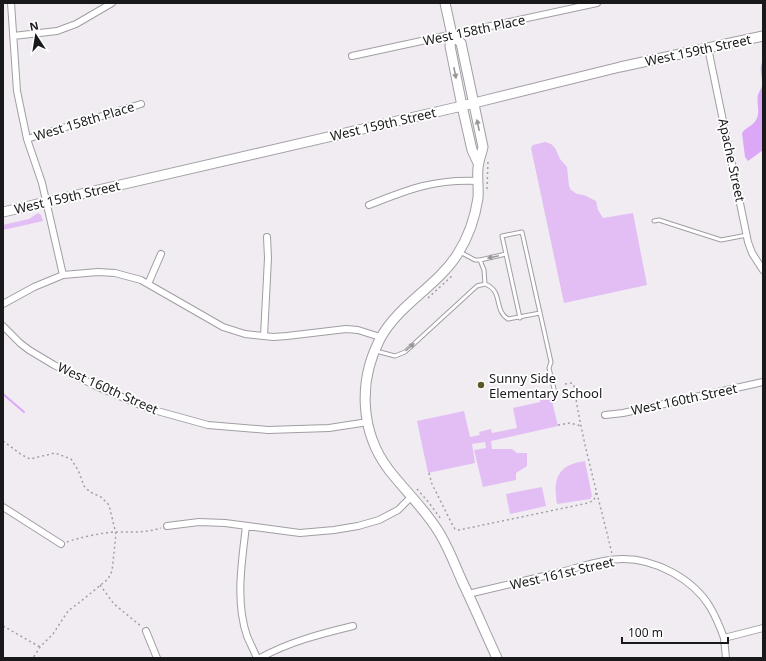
<svg xmlns="http://www.w3.org/2000/svg" width="766" height="661" viewBox="0 0 766 661" font-family="'Noto Sans',sans-serif">
<style>
.green{fill:#e2bef4}
.water{fill:#dda7f8}
.lines{fill:none;stroke-linecap:round;stroke-linejoin:round}
.stream{stroke:#dda7f8;stroke-width:2}
.lane-casing{stroke:#a19ea3;stroke-width:5}
.street-casing{stroke:#a19ea3;stroke-width:8}
.secondary-casing{stroke:#a19ea3;stroke-width:11}
.path{stroke:#a29fa4;stroke-width:1.5;stroke-dasharray:2 3;stroke-linecap:butt}
.lane{stroke:#fff;stroke-width:3}
.street{stroke:#fff;stroke-width:6}
.secondary{stroke:#fff;stroke-width:9}
.oneway{fill:#989798}
.poi-dot{fill:#5c5724;stroke:#fff;stroke-width:1.5}
.labels{text-anchor:middle;dominant-baseline:central;stroke-width:3.5;stroke-linejoin:round;paint-order:stroke}
.street-label{font-size:13px;fill:#19181a;stroke:#fff}
.poi-label{font-size:13px;fill:#19181a;stroke:#fff;text-anchor:start}
</style>
<rect width="100%" height="100%" fill="#f0ecf2"/>
<path class="green" d="M545 142 551 144 555 148 560 159 567 167 569 186 571 190 577 194 584 195 596 201 598 210 603 218 633 213 647 285 564 303 531 148 533 145Z
M38 213 41 215 43 221 3 230V225L29 219Z
M551 397 558 426 491 441 492 449H512L517 453H527V466L516 473V480L483 487 474 450 486 448 485 442 472 444 475 463 428 473 417 421 464 411 470 437 480 435 479 432 491 429 492 433 517 428 513 408 540 402V399Z
M585 461 592 496 590 499 557 504C553 479 557 465 585 461Z
M542 487 546 506 510 514 506 494Z"/>
<path class="water" d="M763 61V150L748 161 745 157 742 133C746 127 753 126 756 120 761 112 756 104 758 95 759 92 761 89 762 86 763 78 758 67 763 61Z"/>
<g class="lines">
<path class="stream" d="M3 394 24 412"/>
<defs>
<path id="lane" d="M654 221 659 220 721 240 747 235
M480 260 506 254
M485 284C504 291 493 310 508 319L540 313
M520 318 502 236 522 232 551 362 549 368 555 393
M376 351 395 356 405 352 477 286 485 284 484 270 480 260H475L460 252"/>
<path id="street" d="M11 3 17 91 27 139 42 183 63 275
M13 36 57 31 76 24 112 3
M708 48 748 242 752 253 763 270
M352 56 597 3
M27 139 141 104
M369 205C409 189 434 179 479 181
M148 284 161 254
M3 304 34 287 63 275 98 272 115 273 141 280 223 327 245 334 273 337 287 336 346 329 358 330 380 337
M3 326 20 343 29 350 54 365 96 386 150 409 208 425 268 430 329 428 368 422
M264 336 268 258 267 237
M605 415 623 413 763 382
M3 507 61 544
M167 526 199 522 225 523 300 533 334 530 358 526 379 520 398 510 412 496
M246 526C242 561 235 601 247 636 250 643 254 651 257 658
M468 594C498 587 527 580 557 573 577 568 602 559 623 559 656 559 693 579 710 607 716 617 720 627 724 638L763 628
M146 631 157 658
M724 638 726 658
M260 658C289 642 320 634 353 626"/>
<path id="secondary" d="M445 3 452 35 450 46 462 106 472 150 478 163
M452 35 461 43 483 147C482 152 480 157 479 162 476 173 479 186 478 198 475 218 468 238 457 255 436 287 398 305 380 339 358 381 360 432 389 470 406 492 426 510 440 534 449 549 455 565 462 581 474 606 485 632 497 658
M3 212 462 106 620 67 763 36"/>
</defs>
<use href="#lane" class="lane-casing"/>
<use href="#street" class="street-casing"/>
<use href="#secondary" class="secondary-casing"/>
<path class="path" d="M487 189 488 160
M428 298 453 275
M565 384 572 383 574 386C582 443 599 498 612 554
M558 425 570 423 581 426
M3 441 22 455 30 459 55 453 71 459 78 470 84 486 90 492 101 497 109 505 116 534 112 571 108 579 80 602 68 611 53 634 40 647 33 658
M429 473 432 484 452 524 455 529 459 530 588 503 594 500 596 493
M417 489 430 504 441 519
M67 542C77 538 105 532 116 532 131 532 146 533 161 528
M100 585 114 604 142 627
M3 626 40 647"/>
<use href="#lane" class="lane"/>
<use href="#street" class="street"/>
<use href="#secondary" class="secondary"/>
</g>
<defs><path id="oneway-solid" d="M-6-.8H1V-3.2L6.5 0L1 3.2V.8H-6Z"/></defs>
<g class="oneway">
<use href="#oneway-solid" transform="translate(455 73) rotate(79)"/>
<use href="#oneway-solid" transform="translate(478 125) rotate(-102)"/>
<use href="#oneway-solid" transform="translate(493 257) rotate(168)"/>
<use href="#oneway-solid" transform="translate(410 347) rotate(-42)"/>
</g>
<circle class="poi-dot" cx="481" cy="385" r="4"/>
<g class="labels">
<g class="street-label">
<text transform="translate(474 30) rotate(-12)">West 158th Place</text>
<text transform="translate(698 50) rotate(-12)">West 159th Street</text>
<text transform="translate(84 121) rotate(-17)">West 158th Place</text>
<text transform="translate(383 124) rotate(-13)">West 159th Street</text>
<text transform="translate(732 160) rotate(78)">Apache Street</text>
<text transform="translate(67 197) rotate(-13)">West 159th Street</text>
<text transform="translate(108 388) rotate(24)">West 160th Street</text>
<text transform="translate(684 399) rotate(-12)">West 160th Street</text>
<text transform="translate(562 573) rotate(-13)">West 161st Street</text>
</g>
<g class="poi-label">
<text x="489" y="378">Sunny Side<tspan x="489" dy="15">Elementary School</tspan></text>
</g>
</g>
<rect width="766" height="661" fill="none" stroke="#19181a" stroke-width="8"/>
<g transform="translate(36 36) rotate(348)" stroke="#ffffff" stroke-width="3" paint-order="stroke">
<path d="M0-3L7 15L0 10L-7 15Z" fill="#19181a"/>
<text y="-6" font-size="11" font-weight="bold" text-anchor="middle" fill="#19181a">N</text>
</g>
<path d="M622 637v6h106v-6" fill="none" stroke="#19181a" stroke-width="2"/>
<text x="628" y="637" font-size="12" fill="#19181a" stroke="#ffffff" stroke-width="3" paint-order="stroke">100 m</text>
</svg>
